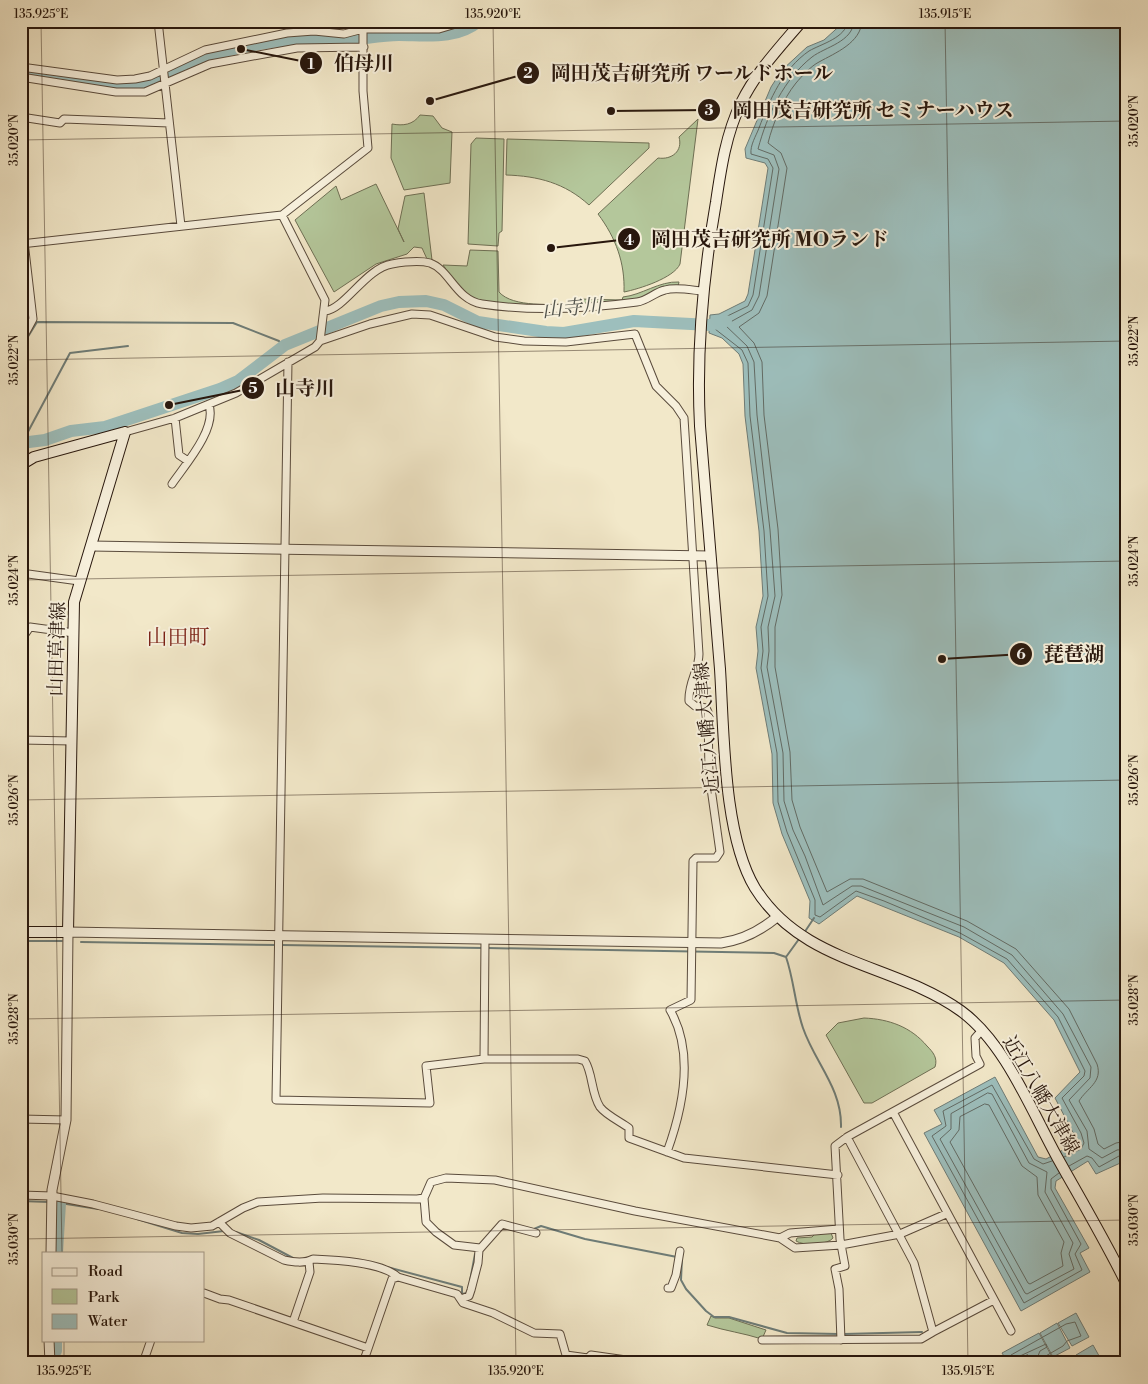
<svg xmlns="http://www.w3.org/2000/svg" width="1148" height="1384" viewBox="0 0 1148 1384" font-family="'Libre Bodoni','Noto Serif JP',serif">
<style>
.green{fill:#b4c79b;stroke:#6e6f54}
.water{fill:#9dbfbd;stroke:#6e7c77}
.lines{fill:none;stroke-linecap:round;stroke-linejoin:round}
.shore{stroke:#626b65;stroke-width:1}
.stream{stroke:#6e7c77;stroke-width:2}
.river{stroke:#9dbfbd;stroke-width:12}
.minor-casing{stroke:#5a4b3c;stroke-width:9}
.tertiary-casing{stroke:#5a4b3c;stroke-width:11}
.secondary-casing{stroke:#28170d;stroke-width:12}
.minor{stroke:#f7f0dc;stroke-width:7}
.tertiary{stroke:#f7f0dc;stroke-width:9}
.secondary{stroke:#f7f0dc;stroke-width:10}
.ticks{fill:none;stroke:#28170d;stroke-width:1;stroke-opacity:0.45}
.labels{text-anchor:middle;dominant-baseline:central;stroke-width:4;stroke-linejoin:round;paint-order:stroke}
.street-label{font-size:19px;fill:#28170d;stroke:#f7f0dc}
.water-label{font-size:20px;font-style:italic;fill:#51524b;stroke:#f7f0dc}
.quarter-label{font-size:21px;fill:#7a1f14;stroke:#f7f0dc}
.leader{fill:none;stroke:#28170d;stroke-width:2}
.callout-dot{fill:#28170d;stroke:#f7f0dc;stroke-width:2}
.mark-label{font-size:15px;text-anchor:middle;font-weight:bold;fill:#fff}
.callout-label{font-size:20px;text-anchor:middle;font-weight:bold;fill:#28170d;stroke:#f7f0dc;stroke-width:4;stroke-linejoin:round;paint-order:stroke}
.neatline{fill:none;stroke:#28170d;stroke-width:2}
.ticks-label{font-size:12px;text-anchor:middle;fill:#28170d}
</style>
<rect width="100%" height="100%" fill="#f2e8c9"/>
<filter id="stains"><feTurbulence type="fractalNoise" baseFrequency=".004" numOctaves="4"/><feColorMatrix values="0 0 0 0 .2 0 0 0 0 .09 0 0 0 0 .02 0 0 0 .5 -.17"/></filter>
<radialGradient id="worn" r=".72"><stop offset=".6" stop-color="#630" stop-opacity="0"/><stop offset="1" stop-color="#630" stop-opacity=".3"/></radialGradient>
<path class="green" d="M420 115 433 116 442 128 452 132 450 183 404 190 391 158 392 124C403 126 413 125 420 115Z
M698 119 680 264C674 278 639 289 624 292 625 263 616 238 598 214L658 158C672 160 683 151 679 137Z
M476 138 504 139 502 231 499 233 498 246 468 244 471 144Z
M507 139 649 143V148L589 205C565 183 538 176 506 175Z
M376 184 404 242 398 229 405 196 424 193 432 260 427 259 422 248 414 247 407 254 376 264 334 292 295 220 336 186 341 200Z
M470 250 498 251 499 292C513 308 553 304 573 304L579 299 622 300 623 297C642 295 659 281 679 282L678 286C661 285 654 294 639 298 610 307 497 310 471 297 459 290 451 276 443 265L467 266Z
M864 1018C889 1019 911 1027 927 1046 933 1052 938 1058 935 1067L872 1103H864L826 1035 838 1023Z
M816 1233H831L833 1238C828 1245 803 1246 796 1241L797 1238 812 1237Z
M711 1316 715 1318H729L766 1330 762 1339C743 1333 726 1331 707 1325Z"/>
<path class="water" d="M845 21H1127V1160L1096 1174 1088 1161 1056 1181 1055 1188 1089 1248 1080 1253 1090 1272 1021 1311 924 1133 942 1124 934 1110 995 1077 1038 1157 1046 1159 1063 1150 1064 1152 1079 1144 1055 1098 1080 1072 1054 1020 1004 963 959 937 857 896 819 924 809 918 810 901 782 834 773 803 772 754 756 668 758 651 756 627 763 596 759 531 745 416 743 364 739 354 722 338 709 333 710 315 719 314 745 301 748 294 768 168 765 163 746 158 745 149 771 87 782 70 807 47 824 40Z
M1076 1313 1089 1337 1072 1346 1058 1323Z
M1057 1323 1070 1348 1053 1357 1040 1333Z
M1039 1333 1052 1357 1043 1363H1032L1027 1354 1031 1363H1008L1002 1353Z
M1093 1345 1103 1363H1080L1076 1355Z"/>
<g class="lines">
<path class="shore" d="M848 21C846 38 821 44 809 51 783 69 770 99 759 128 756 136 750 145 751 154L768 159 773 168 753 295 748 306 715 322V329L742 350 748 363 750 416 764 531 768 596 761 627 763 651 761 668 777 753 778 802 787 832 815 900V915L820 917 856 891 884 901 960 933 1007 959 1058 1017 1085 1071 1084 1076 1062 1098 1081 1133 1084 1143 1081 1149 1064 1157
M854 21C853 42 825 47 812 57 784 79 767 115 758 149L774 155 779 169 759 296 752 310 725 325 747 346 754 362 757 415 770 530 775 596 768 627 769 651 767 667 783 753 784 801 793 830 805 856 823 905 852 886H861L964 927 1012 955 1063 1014 1091 1067 1090 1078 1069 1100 1087 1131 1089 1149 1102 1158 1117 1150 1127 1149
M862 21C861 43 835 53 819 62 811 66 802 76 796 83 783 99 773 123 768 143L781 153 787 168 767 296 759 313 739 327 754 343 762 362 764 415 778 529 782 595 775 627V667L790 752 792 800 800 827 827 892 850 879H863L967 921 1016 949 1069 1009 1097 1064C1103 1082 1087 1088 1079 1101L1094 1129 1098 1144 1104 1149 1116 1143 1127 1141
M988 1093 992 1094 1029 1163 1047 1172 1045 1192 1073 1243 1069 1254 1074 1269 1027 1294 1025 1293 940 1139 951 1129V1114Z
M985 1104 989 1105 1022 1166 1037 1177 1038 1195 1064 1242 1061 1253 1063 1266 1030 1284 1028 1283 950 1142 959 1130 960 1117Z
M1052 1161 1043 1164 1034 1159 992 1085 943 1111 946 1126 932 1136 1024 1303 1082 1270 1075 1254 1081 1244 1051 1189V1179L1059 1173
M1069 1166 1087 1156 1092 1158 1099 1167 1119 1156 1127 1155
M1012 1363 1011 1355 1066 1324 1075 1322 1081 1336 1067 1341 1063 1346 1044 1357 1042 1363
M1018 1363 1020 1356 1046 1344 1047 1347 1040 1351 1035 1363"/>
<path class="stream" d="M21 348 37 322 233 323 279 341 283 347
M22 443 70 353 128 346
M804 933 814 918
M21 941H62
M81 942 276 945
M281 945 483 948
M488 948 774 953 786 957
M786 957 799 939
M786 957C794 980 795 1005 803 1028 815 1063 842 1088 841 1127
M21 1201 49 1202
M54 1202 98 1209
M137 1219 182 1233 198 1234 224 1231
M534 1229 541 1226 585 1239 677 1257
M236 1232 259 1240 293 1258
M682 1258 681 1280 686 1289 706 1311 714 1317H729L787 1333 839 1334
M387 1267 462 1287V1294L467 1293
M470 1281 475 1254
M844 1334 922 1332"/>
<path class="river" d="M21 71 117 86C150 85 170 69 199 59 225 49 268 42 296 39 313 38 329 41 346 40 363 39 381 35 399 35 426 35 456 40 479 21
M21 443 45 440 71 431 105 427 220 389 238 381 285 345 381 306 399 302 426 301 444 305 478 322 546 332 564 333 634 321 710 325 726 321
M57 1253 60 1203
M56 1351V1340"/>
<defs>
<path id="minor" d="M158 21 181 226
M21 67 117 80 135 79 150 76 205 50 287 33 314 31 344 34 363 29H439L466 21
M21 77 116 92H145L210 64 297 48 364 47
M21 117 60 123 64 119 169 123
M282 215 325 300 320 341
M21 216 33 319 21 341
M21 244 282 215 368 148 363 91V21
M325 311C345 309 366 268 392 264 404 262 418 260 430 263 450 270 456 300 482 304 534 312 585 309 637 302 647 301 655 292 665 290 676 287 691 290 702 291
M288 362 276 1100 430 1103 426 1066 484 1059H578L585 1061C593 1074 591 1093 600 1107 606 1115 621 1122 629 1128V1138L684 1158 838 1175
M175 418 179 455 188 461
M125 432 175 418 236 393 315 347 320 341 370 324 412 314 430 315 495 337 524 341 566 342 635 334 656 386 676 406 684 418 699 654C699 670 688 682 689 701L695 706 706 708 708 712 709 774 720 852 716 858H696L693 861 691 1000 670 1010C695 1053 683 1108 667 1152
M172 484C185 465 217 429 209 405
M21 573 79 581
M21 640 30 627 74 633
M21 740 72 741
M484 1059 485 939
M893 1112 1011 1331
M21 1119 66 1120
M21 1195 52 1196 93 1204 176 1226 191 1228 212 1226 243 1208 258 1202 323 1198 417 1199 424 1198 431 1182 446 1178 495 1180 635 1211 780 1238 795 1248 841 1245 900 1234 946 1214
M424 1198 426 1222 436 1232 454 1245 480 1248
M219 1222 230 1233 284 1260C293 1262 304 1264 313 1259 336 1260 381 1262 398 1277
M780 1238 790 1233 839 1229
M668 1288H671L676 1275 680 1251
M204 1293 220 1299 229 1300 368 1348
M461 1299 469 1296 471 1290 478 1263 479 1250 502 1224 536 1233
M293 1322 310 1272 309 1262
M933 1332 994 1300
M762 1340 921 1339 933 1332 914 1263 847 1137
M841 1340 839 1289 835 1269 845 1266 840 1239 835 1146 847 1137 980 1064 976 1056 975 1038 982 1030
M143 1363 151 1340
M363 1363 392 1279 398 1277 457 1294 463 1303 493 1313 534 1333 560 1334 566 1355 588 1358 591 1355 647 1363"/>
<path id="tertiary" d="M91 546 710 556
M51 1253 52 1190 66 1120 68 932 721 943C743 940 760 931 777 917
M49 1340 50 1363"/>
<path id="secondary" d="M802 21C780 47 756 72 741 103 726 134 721 168 716 202 703 277 696 350 700 426 706 507 713 588 720 669 724 731 723 835 755 888 803 965 894 963 961 1011 1005 1043 1031 1110 1057 1157 1081 1200 1106 1242 1127 1285
M24 463 34 457 125 432
M21 932H68L74 602 125 432"/>
</defs>
<use href="#minor" class="minor-casing"/>
<use href="#tertiary" class="tertiary-casing"/>
<use href="#secondary" class="secondary-casing"/>
<use href="#minor" class="minor"/>
<use href="#tertiary" class="tertiary"/>
<use href="#secondary" class="secondary"/>
</g>
<path class="ticks" d="M41 21 62 1253M493 21 516 1363M945 21 968 1363M21 140 1127 121M21 360 1127 341M21 580 1127 561M21 800 1127 780M21 1019 1127 1000M21 1239 1127 1220M64 1340V1363"/>
<g class="labels">
<g class="street-label">
<text transform="translate(57 649) rotate(-88)">山田草津線</text>
<text transform="translate(707 728) rotate(-95)">近江八幡大津線</text>
<text transform="translate(1041 1095) rotate(60)">近江八幡大津線</text>
</g>
<g class="water-label">
<text transform="translate(572 309) rotate(-5)">山寺川</text>
</g>
<g class="quarter-label">
<text x="178" y="638">山田町</text>
</g>
</g>
<path class="leader" d="M241 49L311 63M430 101L528 73M611 111L709 110M551 248L629 239M169 405L253 388M942 659L1021 654"/>
<g class="callout-dot">
<circle cx="241" cy="49" r="5"/>
<circle cx="430" cy="101" r="5"/>
<circle cx="611" cy="111" r="5"/>
<circle cx="551" cy="248" r="5"/>
<circle cx="169" cy="405" r="5"/>
<circle cx="942" cy="659" r="5"/>
<circle cx="311" cy="63" r="12"/>
<circle cx="528" cy="73" r="12"/>
<circle cx="709" cy="110" r="12"/>
<circle cx="629" cy="239" r="12"/>
<circle cx="253" cy="388" r="12"/>
<circle cx="1021" cy="654" r="12"/>
</g>
<g class="mark-label">
<text x="311" y="69">1</text>
<text x="528" y="78">2</text>
<text x="709" y="115">3</text>
<text x="629" y="245">4</text>
<text x="253" y="393">5</text>
<text x="1021" y="659">6</text>
</g>
<g class="callout-label">
<text x="364" y="70">伯母川</text>
<text x="692" y="80">岡田茂吉研究所 ワールドホール</text>
<text x="873" y="117">岡田茂吉研究所 セミナーハウス</text>
<text x="770" y="246">岡田茂吉研究所 MOランド</text>
<text x="305" y="395">山寺川</text>
<text x="1074" y="661">琵琶湖</text>
</g>
<rect width="1148" height="1384" fill="none" stroke="#f2e8c9" stroke-width="55"/>
<rect x="42" y="1252" width="162" height="90" fill="#f7f0dc" stroke="#a49989"/>
<rect x="52" y="1268" width="25" height="8" fill="#f7f0dc" stroke="#a49989"/>
<text x="88" y="1276" font-size="15" fill="#28170d">Road</text>
<rect x="52" y="1289" width="25" height="15" fill="#b4c79b" stroke="#a49989"/>
<text x="88" y="1302" font-size="15" fill="#28170d">Park</text>
<rect x="52" y="1314" width="25" height="15" fill="#9dbfbd" stroke="#a49989"/>
<text x="88" y="1326" font-size="15" fill="#28170d">Water</text>
<rect x="28" y="28" width="1092" height="1328" class="neatline"/>
<g class="ticks-label">
<text x="41" y="18">135.925°E</text>
<text x="493" y="18">135.920°E</text>
<text x="945" y="18">135.915°E</text>
<text transform="translate(1134 121) rotate(-90)" y="4">35.020°N</text>
<text transform="translate(14 140) rotate(-90)" y="4">35.020°N</text>
<text transform="translate(1134 341) rotate(-90)" y="4">35.022°N</text>
<text transform="translate(14 360) rotate(-90)" y="4">35.022°N</text>
<text transform="translate(1134 561) rotate(-90)" y="4">35.024°N</text>
<text transform="translate(14 580) rotate(-90)" y="4">35.024°N</text>
<text transform="translate(1134 780) rotate(-90)" y="4">35.026°N</text>
<text transform="translate(14 800) rotate(-90)" y="4">35.026°N</text>
<text transform="translate(1134 1000) rotate(-90)" y="4">35.028°N</text>
<text transform="translate(14 1019) rotate(-90)" y="4">35.028°N</text>
<text transform="translate(1134 1220) rotate(-90)" y="4">35.030°N</text>
<text transform="translate(14 1239) rotate(-90)" y="4">35.030°N</text>
<text x="64" y="1375">135.925°E</text>
<text x="516" y="1375">135.920°E</text>
<text x="968" y="1375">135.915°E</text>
</g>
<rect width="100%" height="100%" filter="url(#stains)"/>
<rect width="100%" height="100%" fill="url(#worn)"/>
</svg>
